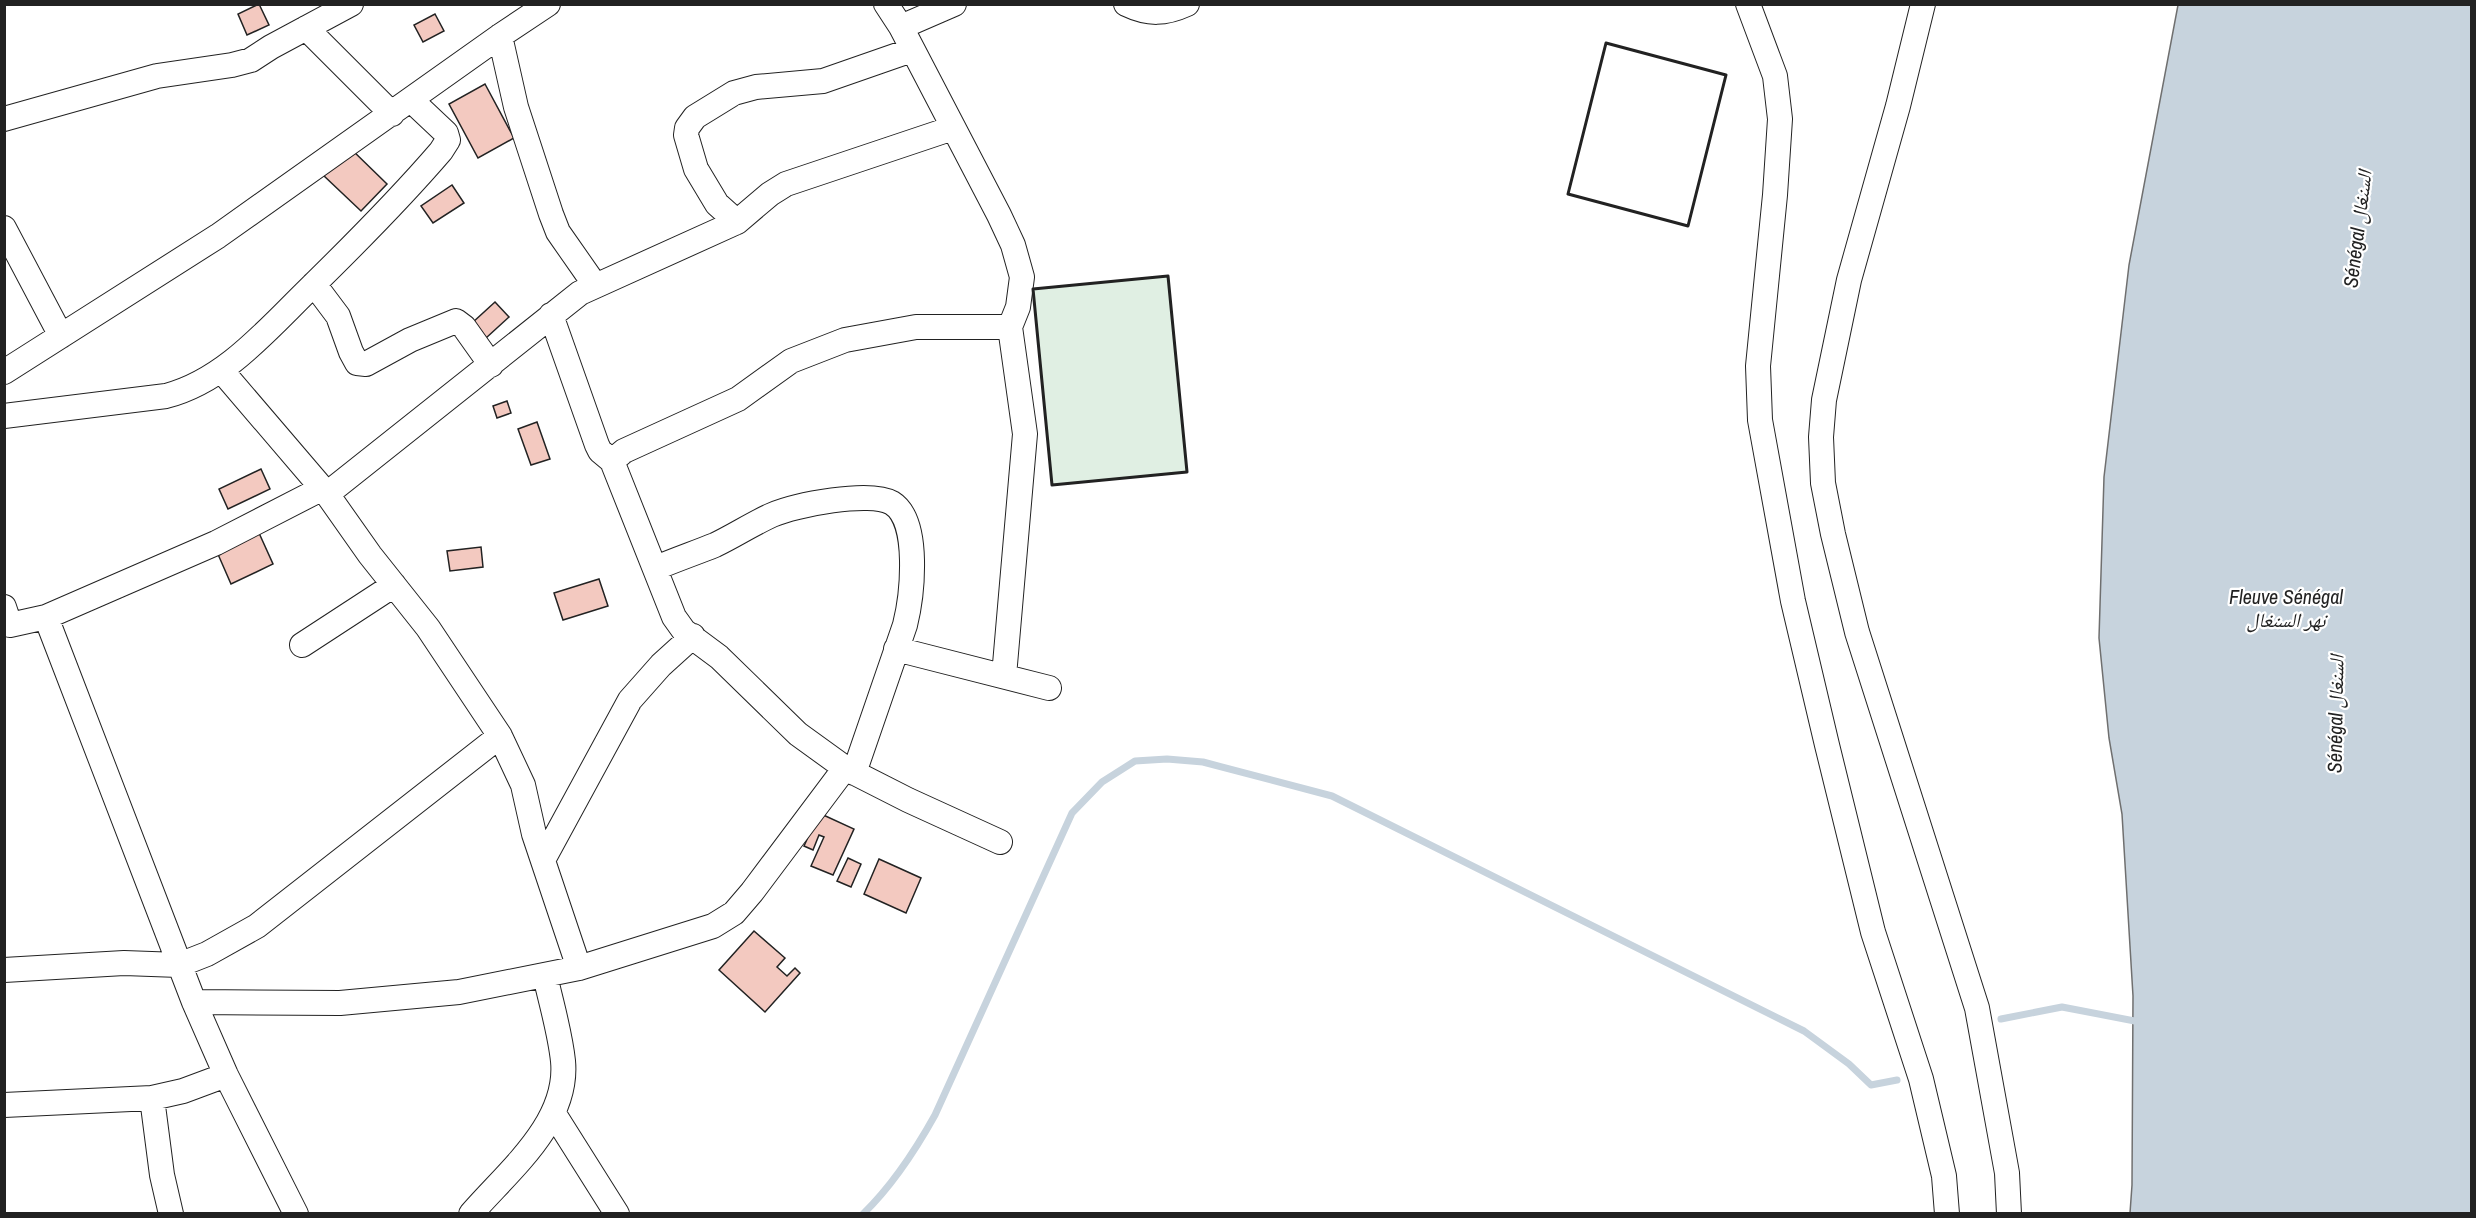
<svg xmlns="http://www.w3.org/2000/svg" width="2476" height="1218" viewBox="0 0 2476 1218" font-family="'Archivo Narrow','Noto Naskh Arabic',sans-serif">
<style>
.green{fill:#e0efe3;stroke:#6f6f6f;stroke-width:1.5}
.water{fill:#c7d3dd;stroke:#6f6f6f;stroke-width:1.5}
.lines{fill:none;stroke-linecap:round;stroke-linejoin:round}
.stream{stroke:#c7d3dd;stroke-width:7}
.building{fill:#f3c9c0;stroke:#222;stroke-width:1.5}
.minor-casing{stroke:#222;stroke-width:26}
.minor{stroke:#fff;stroke-width:24}
.wall{stroke:#222;stroke-width:3}
.labels{text-anchor:middle;dominant-baseline:central;stroke-width:4.5;stroke-linejoin:round;paint-order:stroke}
.water-label{font-size:20px;font-style:italic;fill:#222;stroke:#fff}
</style>
<rect width="100%" height="100%" fill="#fff"/>
<path class="green" d="M1168 276 1187 472 1052 485 1033 289Z"/>
<path class="water" d="M2178 5H2471V1213H2130L2132 1185 2133 996 2122 814 2109 738 2099 638 2104 477 2129 265Z"/>
<g class="lines">
<path class="stream" d="M2001 1019 2062 1007 2140 1022
M863 1214C893 1185 915 1151 935 1115L1072 813 1102 782 1135 761 1167 759 1203 762 1332 796 1804 1031 1849 1064 1871 1085 1897 1080"/>
</g>
<path class="building" d="M259 4 269 25 247 35 238 14Z
M435 14 444 31 423 42 414 25Z
M485 84 514 138 478 158 449 104Z
M349 147 387 184 361 211 323 175Z
M452 185 464 203 433 223 421 206Z
M495 302 509 317 486 338 472 323Z
M507 401 511 413 497 418 493 406Z
M537 422 550 459 531 465 518 429Z
M261 469 270 489 228 509 219 489Z
M259 533 273 564 231 584 217 552Z
M481 547 483 567 450 571 447 551Z
M599 579 608 606 563 620 554 593Z
M819 813 854 829 833 875 811 866 824 837 819 835 813 850 804 846Z
M848 858 861 864 851 887 837 881Z
M879 859 921 878 906 913 864 894Z
M754 931 785 958 777 967 787 976 795 968 800 973 765 1012 719 970Z"/>
<g class="lines">
<defs>
<path id="minor" d="M886 4 901 27 999 215 1013 245 1022 277 1018 307 1010 327 1025 434 1004 676
M1126 4C1149 15 1165 14 1187 4
M1748 4 1775 76 1780 119 1775 195 1758 366 1760 420 1793 601 1827 745 1873 932 1921 1079 1944 1176 1947 1214
M1923 4 1898 106 1849 280 1824 400 1821 437 1823 483 1833 534 1857 632 1977 1008 2007 1173 2009 1214
M901 27 954 4
M306 28 392 114
M500 36 516 107 551 214 558 232 595 285
M4 119 157 76 232 65 251 60 271 47 351 4
M737 222 717 204 696 169 686 135 687 128 695 117 734 93 756 87 823 81 912 50
M4 228 61 336
M314 284 338 316 351 352 357 363 366 364 410 340 456 321 464 327 491 365
M551 315 597 445 600 451 612 461 674 617 684 631 719 657 798 734 845 768 908 800 1000 842
M221 370 327 494 370 555 428 628 500 736 523 785 534 834 579 968
M4 372 218 236 500 36 548 4
M4 416 166 396C224 381 266 331 308 290 354 245 399 200 441 151L448 140 446 133 411 100
M612 461 624 451 738 399 791 361 845 340 916 327H1010
M327 494 580 293 737 222 770 194 786 184 953 128
M656 568C675 560 695 553 715 545 734 536 752 524 772 515 795 505 870 490 892 503 921 521 912 597 905 625L854 773
M4 607 10 625 46 617 216 543 321 489
M46 617 194 1002 226 1075 296 1214
M302 645 394 585
M896 649 1049 688
M543 860 630 700 661 665 693 636
M4 970 124 963 179 965 207 954 257 926 500 736
M194 1002 340 1003 459 992 579 968 713 926 734 913 752 892 845 768
M152 1098 162 1175 171 1214
M4 1105 152 1098 183 1091 226 1075
M554 1114 617 1214
M471 1214C508 1171 569 1123 563 1061 560 1032 551 1003 545 975"/>
</defs>
<use href="#minor" class="minor-casing"/>
<use href="#minor" class="minor"/>
<path class="wall" d="M1606 43 1726 75 1688 226 1568 194Z
M1168 276 1187 472 1052 485 1033 289Z"/>
</g>
<g class="labels">
<g class="water-label">
<text transform="translate(2357 229) rotate(-83)">Sénégal السنغال</text>
<text x="2286" y="596">Fleuve Sénégal<tspan x="2286" dy="23">نهر السنغال</tspan></text>
<text transform="translate(2335 714) rotate(-89)">Sénégal السنغال</text>
</g>
</g>
<rect width="2476" height="1218" fill="none" stroke="#222222" stroke-width="12"/>
</svg>
